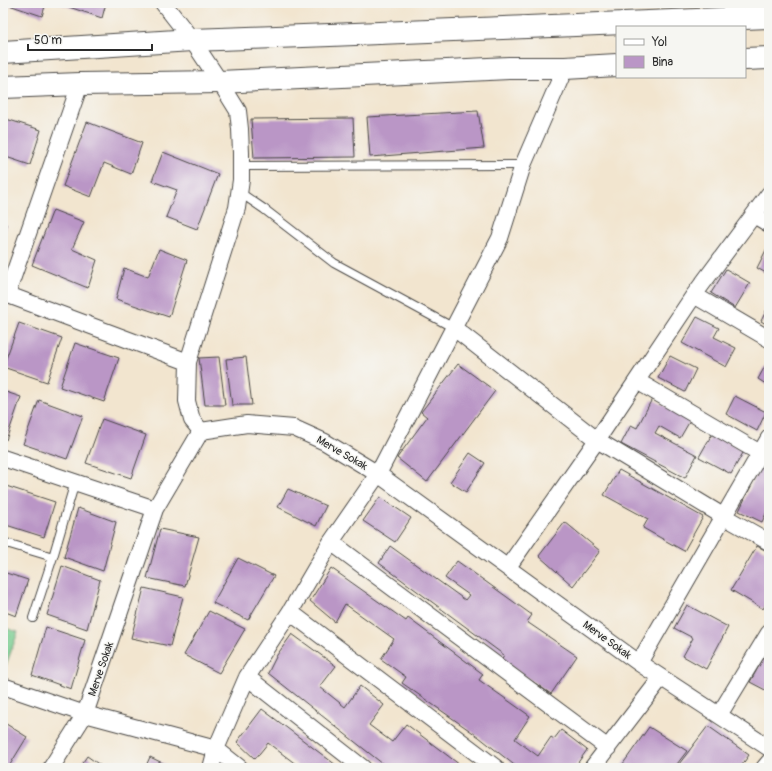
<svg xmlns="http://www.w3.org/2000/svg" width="772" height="771" viewBox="0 0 772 771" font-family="Pangolin,sans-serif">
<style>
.green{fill:#79cd90;stroke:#527c5e}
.building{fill:#ba96c6}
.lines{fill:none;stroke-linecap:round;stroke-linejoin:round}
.lane-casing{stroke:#494744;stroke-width:10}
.street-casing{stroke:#494744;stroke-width:18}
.secondary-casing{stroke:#494744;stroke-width:24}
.lane{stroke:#fff;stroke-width:8}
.street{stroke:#fff;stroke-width:16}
.secondary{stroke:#fff;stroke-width:22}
.labels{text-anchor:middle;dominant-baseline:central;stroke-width:3;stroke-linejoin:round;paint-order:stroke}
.street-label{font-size:11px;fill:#2b2b2b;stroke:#f6f6f2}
</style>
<rect width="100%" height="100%" fill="#f6f6f2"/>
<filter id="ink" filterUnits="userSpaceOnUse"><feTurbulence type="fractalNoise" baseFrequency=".025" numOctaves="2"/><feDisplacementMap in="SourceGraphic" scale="8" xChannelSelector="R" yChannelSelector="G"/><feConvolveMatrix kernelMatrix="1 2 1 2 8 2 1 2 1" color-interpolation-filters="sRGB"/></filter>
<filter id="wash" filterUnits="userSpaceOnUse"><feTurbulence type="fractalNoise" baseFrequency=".012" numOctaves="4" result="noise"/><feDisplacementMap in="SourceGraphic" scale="16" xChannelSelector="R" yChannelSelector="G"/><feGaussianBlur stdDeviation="0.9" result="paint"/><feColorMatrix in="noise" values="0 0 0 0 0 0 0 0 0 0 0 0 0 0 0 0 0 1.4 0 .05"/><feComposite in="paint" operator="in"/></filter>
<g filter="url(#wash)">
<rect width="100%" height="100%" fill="#f2e5cf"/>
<path class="green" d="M3 627 18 632 4 671H3Z"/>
<g id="blocks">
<path class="building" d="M3 3H46L42 16Z
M57 3H106L102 18Z
M478 111 484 148 370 157 367 117Z
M3 118 41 130 30 165 3 156Z
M353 118 355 157 254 158 251 119Z
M87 122 142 143 131 174 104 163 91 197 63 186Z
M163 152 218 174 197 229 166 217 177 190 152 181Z
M53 210 84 222 72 249 97 260 88 288 32 265Z
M3 224 7 225 3 237Z
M769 244V269H768L766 273 757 268Z
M159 249 187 260 169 317 116 299 124 268 148 277Z
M726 269 750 283 735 308 711 293Z
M769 305V326L761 321Z
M697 317 719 328 714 337 736 348 726 367 682 343Z
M19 323 62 338 47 382 3 367Z
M75 343 119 358 104 402 60 387Z
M670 356 696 369 685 392 658 378Z
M219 357 225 405H205L199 358Z
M246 357 252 405H232L226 359Z
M769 359V386L758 379Z
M458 364 495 391 427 482 397 458 427 417 421 412Z
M3 391 21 397 6 440 3 438Z
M735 396 766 412 757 431 726 414Z
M652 399 691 419 680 438 659 426 655 433 697 455 685 478 621 444 631 425 637 428Z
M39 400 83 416 67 459 23 444Z
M102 419 146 435 131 478 86 463Z
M712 434 744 451 731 474 699 457Z
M470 453 485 463 466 492 450 482Z
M760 467 769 471V507L762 522 739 511Z
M619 470 703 517 684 551 643 528 648 519 604 495Z
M3 485 55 502 44 537 3 524Z
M288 489 326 506 316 526 278 507Z
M380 497 411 518 395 542 363 521Z
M78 508 116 522 103 571 64 557Z
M565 522 600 551 573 586 539 556Z
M160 529 199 537 185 586 147 578Z
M390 546 465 600 469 595 445 578 457 561 532 615 527 622 577 656 551 694 501 660 504 655 379 563Z
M757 546 769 552V599L763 609 731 590Z
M238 558 274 576 248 620 213 603Z
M62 566 100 580 87 629 47 615Z
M331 568 406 621 408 618 483 674 479 680 530 716 515 739 538 756 551 737 554 739 561 730 587 750 574 768H518L479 737 402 683 406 677 381 659 394 639 345 604 335 622 310 601Z
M3 572 28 580 16 616 3 611Z
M144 588 183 597 170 646 131 638Z
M687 605 728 627 706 669 683 656 693 638 674 628Z
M209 611 245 629 219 673 184 655Z
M46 627 85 640 71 689 32 675Z
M292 634 336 666 320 687 345 707 360 686 384 705 369 725 392 742 406 724 464 768H388L268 673 277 655Z
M769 648V692L750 682Z
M262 709 312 747 340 768H294L297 765 268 743 255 759 237 742Z
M3 722 27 737 8 768H3Z
M708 726 749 755 740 768H676Z
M649 727 687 751 674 768H620Z
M87 756 104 768H79Z
M150 757 173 768H145Z"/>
</g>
</g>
<g filter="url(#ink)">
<use href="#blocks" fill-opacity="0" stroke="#494744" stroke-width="1"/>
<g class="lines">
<defs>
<path id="lane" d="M241 166 523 165
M239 192 264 209 334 263 454 328
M3 542 53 557
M33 618 53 557 75 482"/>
<path id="street" d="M163 3 192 40 220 82 238 111 240 129 241 153V180L237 208 188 362 187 401 192 420 201 431
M754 215 769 224
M3 293 188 362
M7 294 80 84
M694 295 769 339
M454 328 597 440 723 516 769 542
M637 381 760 453
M3 458 155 509
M331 542 608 748
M508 567 597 440 694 295 769 194
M290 612 496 768
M639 663 769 438
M247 677 363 768
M3 686 85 714 216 749 240 768
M719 715 769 633
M51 768 85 714 155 509 201 431 247 424 294 428 325 442 378 474 639 663 769 748
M211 768 216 749 247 677 290 612 331 542 378 474 500 238 523 165 565 68
M592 768 661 678
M764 768 769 762"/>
<path id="secondary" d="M3 52 192 40 330 35 769 17
M745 59 769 58
M3 87 80 84 220 82 509 68H565L617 65"/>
</defs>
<use href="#lane" class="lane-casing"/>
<use href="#street" class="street-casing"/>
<use href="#secondary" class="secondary-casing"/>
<use href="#lane" class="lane"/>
<use href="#street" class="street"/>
<use href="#secondary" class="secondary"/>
</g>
</g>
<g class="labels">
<g class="street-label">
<text transform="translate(342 453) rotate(30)">Merve Sokak</text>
<text transform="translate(607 640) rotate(36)">Merve Sokak</text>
<text transform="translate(101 669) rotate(-71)">Merve Sokak</text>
</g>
</g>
<rect width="772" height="771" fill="none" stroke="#f6f6f2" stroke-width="16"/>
<rect x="616" y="26" width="130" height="52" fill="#f6f6f2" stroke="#a5a5a2"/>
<rect x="624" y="39" width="20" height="6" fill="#ffffff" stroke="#a5a5a2"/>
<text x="652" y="46" font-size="12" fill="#2b2b2b">Yol</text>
<rect x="624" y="56" width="20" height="12" fill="#ba96c6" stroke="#a5a5a2"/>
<text x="652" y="66" font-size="12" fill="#2b2b2b">Bina</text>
<path d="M28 44v6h124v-6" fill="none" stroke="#2b2b2b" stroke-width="2"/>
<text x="34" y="44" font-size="12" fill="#2b2b2b" stroke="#f6f6f2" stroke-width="3" paint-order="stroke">50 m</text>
</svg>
